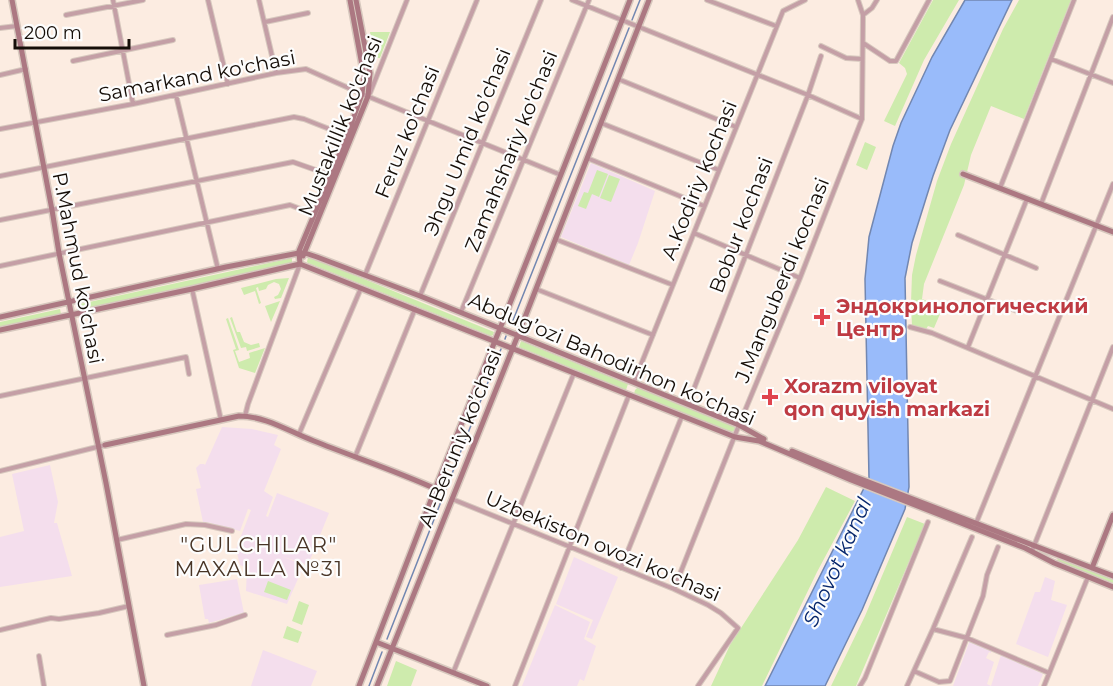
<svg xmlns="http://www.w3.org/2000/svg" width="1113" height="686" viewBox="0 0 1113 686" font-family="Montserrat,sans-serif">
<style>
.education{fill:#f4deed}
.green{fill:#ceebad}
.water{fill:#99bbfa;stroke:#7287b1;stroke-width:1.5}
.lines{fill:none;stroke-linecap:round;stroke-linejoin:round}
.stream{stroke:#7287b1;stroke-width:1.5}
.street-casing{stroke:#d7c8be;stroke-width:6}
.secondary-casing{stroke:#d7c8be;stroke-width:8}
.street{stroke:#c49fa6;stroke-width:4}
.secondary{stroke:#ac7882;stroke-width:5}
.health-dot{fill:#e0444e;stroke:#fdfdfd;stroke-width:2}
.labels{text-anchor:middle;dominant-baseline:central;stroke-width:4.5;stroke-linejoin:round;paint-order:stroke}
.street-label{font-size:20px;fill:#160e08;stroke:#fdfdfd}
.health-label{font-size:20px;font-weight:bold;fill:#be3a42;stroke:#fdfdfd;text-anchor:start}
.neighbourhood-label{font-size:21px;letter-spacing:1.5px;fill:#483425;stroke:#fdfdfd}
.water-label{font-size:21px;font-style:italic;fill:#06266c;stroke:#fdfdfd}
</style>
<rect width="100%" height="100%" fill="#fcece1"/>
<path class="education" d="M591 163 655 191 638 243 629 265 561 237Z
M222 427 252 429 278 435 274 445 281 449 264 491 273 497 266 516 268 517 277 493 329 513 308 565 281 556 304 565 287 604 246 591 247 568 240 565 236 549 251 510 248 509 240 531 212 524V523L203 522 196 489 201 488 196 468 200 464H204L205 465Z
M50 465 58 502 54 523H57L72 576 0 587V537L24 531 12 474Z
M574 557 618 577 592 639 586 637 593 620 556 604Z
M1045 577 1055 581 1051 600 1067 605 1048 657 1016 644 1035 592H1040Z
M237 579 244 613 209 623 208 619H205L199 585Z
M555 605 590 622 584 639 596 646 584 681 580 679 577 686H522Z
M970 640 991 649V653L989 652 986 658 994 662 987 684 991 686 1001 655 1043 674 1038 686H953Z
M263 650 317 671 311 686H251Z"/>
<path class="green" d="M933 0H959L924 60 895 126 884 121 907 74 905 68 899 63Z
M1019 0H1071L1024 119 991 106 971 155 964 185 924 284 922 299 943 307 934 328 928 326 926 329 912 326 911 302 912 275 916 255 937 181 951 144 1003 29Z
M370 32H390L380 58H375Z
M865 142 876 147 867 170 856 165Z
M597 170 608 174 599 197 592 194 586 209 578 206 584 192 588 193Z
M609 175 620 179 611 202 600 198Z
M308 257H310L494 332 493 335 491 336 308 263 307 262Z
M292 258V264L81 310 80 304Z
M289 278 281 298 275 299 274 297 278 295 281 289 279 284 274 282 268 285 266 289 259 291 258 287 256 288 261 303 259 304 255 291 244 295 241 288 276 279Z
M280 301 271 322 265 306Z
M60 309 61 314 0 327V322Z
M232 317 237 332H240L244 342 251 345 259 343 260 347 247 351 246 347 241 348 230 318Z
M228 318 239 350 235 351 239 362 250 358 249 353 265 348 255 373 239 368 233 350 236 349 226 319Z
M521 341 628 384 626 390 519 347Z
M638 387 735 426V430L732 432 634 394 635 390Z
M826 487 855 501 817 572 762 686H711L730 645 798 540Z
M907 517 925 524 856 686H831L865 616Z
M1058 557 1113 580V583L1057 561Z
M268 581 291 590 287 600 264 592Z
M299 601 309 605 302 625 292 621Z
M287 626 302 632 298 643 283 638Z
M396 661 417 670 411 686H387Z"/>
<path class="water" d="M965 0H1012L950 130 933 176 912 243 905 278 909 487 905 509 862 610 825 686H765L869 478 865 279 869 237 893 146 901 123 932 57Z"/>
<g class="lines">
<path class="stream" d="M632 20 640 0
M512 323 629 28
M505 339 506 336
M387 639 501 349
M369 686 382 652"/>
<defs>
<path id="street" d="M113 0 133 104
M208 0 228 84
M259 0 276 73
M572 0 808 95 862 119
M707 0 776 26
M66 15 143 0
M863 15 872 8 877 0
M265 22 308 13
M0 28 17 26
M863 43 890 61H896L929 0
M821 46 846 58 862 59
M1051 59 1113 83
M73 61 173 40
M0 75 26 69
M618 79 736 127
M370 93 407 0
M176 95 218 269
M601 123 719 170
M0 129 133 104 276 73 306 69 362 94 561 175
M587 158 704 206
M0 176 294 117 304 119 347 136
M1000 188 1074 0
M1041 204 1113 17
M0 220 293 162 330 175
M694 233 800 278
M958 235 1036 268
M555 239 673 285
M0 266 290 205 314 214
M365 275 477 0
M940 281 1017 311
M192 289 221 420
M536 289 653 335
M420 296 541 0
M461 312 589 0
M910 327 932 333 1113 409
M968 347 1027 199
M634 382 783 11 805 0
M0 396 186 357 189 374
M688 404 808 95 821 56
M245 416 248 404 300 264
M299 434 361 288
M355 457 415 309
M0 471 105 445
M452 499 674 589 708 605 721 613 738 628 698 686
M977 521 1113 184
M117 540 186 524 205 525 232 531
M1032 551 1113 347
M621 568 682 416
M674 589 739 425 800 278 862 119 863 15 858 0
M933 629 967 638 1049 673
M0 630 42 620 51 618 59 619 99 613 129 606
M167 635 216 625 245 615
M39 656 44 686
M914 671 939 682 950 681 983 596 987 575 998 547
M453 673 574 373
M515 686 629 395
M860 686 865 678 928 522
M907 686 933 629 972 537
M1044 686 1088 577"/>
<path id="secondary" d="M12 0 52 210 59 253 106 483 144 686
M963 174 1113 232
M303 256 368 96 370 73 356 0
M300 264 299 253H305L317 257 420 296 739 425 764 439
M0 317 226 267 299 253V251L347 136 362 94 364 76 350 0
M0 330 192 289 300 264 735 437 759 441 851 480 1025 548 1054 563 1113 587
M105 445 239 416C266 416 290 432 314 441 354 457 396 471 436 489
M792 451 853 476 1113 576
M1092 568 1113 515
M376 642 487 686
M359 686 438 482 503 321 630 0
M377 686 518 335 649 0"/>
</defs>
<use href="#street" class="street-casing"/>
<use href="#secondary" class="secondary-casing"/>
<use href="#street" class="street"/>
<use href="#secondary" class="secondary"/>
</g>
<g class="health-dot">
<path d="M819 308h6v6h6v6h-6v6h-6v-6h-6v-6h6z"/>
<path d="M767 388h6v6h6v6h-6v6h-6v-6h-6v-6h6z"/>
</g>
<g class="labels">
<g class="street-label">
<text transform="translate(197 76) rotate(-11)">Samarkand ko'chasi</text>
<text transform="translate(340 126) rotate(-68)">Mustakillik ko'chasi</text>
<text transform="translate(407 132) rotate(-68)">Feruz ko'chasi</text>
<text transform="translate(467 142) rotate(-68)">Эhgu Umid ko’chasi</text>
<text transform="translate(511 151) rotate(-68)">Zamahshariy ko'chasi</text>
<text transform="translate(699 180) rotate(-68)">A.Kodiriy kochasi</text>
<text transform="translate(741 225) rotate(-69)">Bobur kochasi</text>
<text transform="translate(78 268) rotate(79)">P.Mahmud ko'chasi</text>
<text transform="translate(782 280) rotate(-68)">J.Manguberdi kochasi</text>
<text transform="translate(612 359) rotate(23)">Abdug’ozi Bahodirhon ko’chasi</text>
<text transform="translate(460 438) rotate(-68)">Al-Beruniy ko’chasi</text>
<text transform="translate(603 546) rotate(23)">Uzbekiston ovozi ko'chasi</text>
</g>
<g class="health-label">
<text x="836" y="306">Эндокринологический<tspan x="836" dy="23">Центр</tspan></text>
<text x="784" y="386">Xorazm viloyat<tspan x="784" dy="23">qon quyish markazi</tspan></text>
</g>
<g class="neighbourhood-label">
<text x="259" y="544">"GULCHILAR"<tspan x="259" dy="24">MAXALLA №31</tspan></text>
</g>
<g class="water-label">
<text transform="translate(837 562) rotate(-66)">Shovot kanal</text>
</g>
</g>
<path d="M15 39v9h114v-9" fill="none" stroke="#160e08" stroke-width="3"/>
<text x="24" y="39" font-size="18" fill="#160e08" stroke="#fdfdfd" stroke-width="4.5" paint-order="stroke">200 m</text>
</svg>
